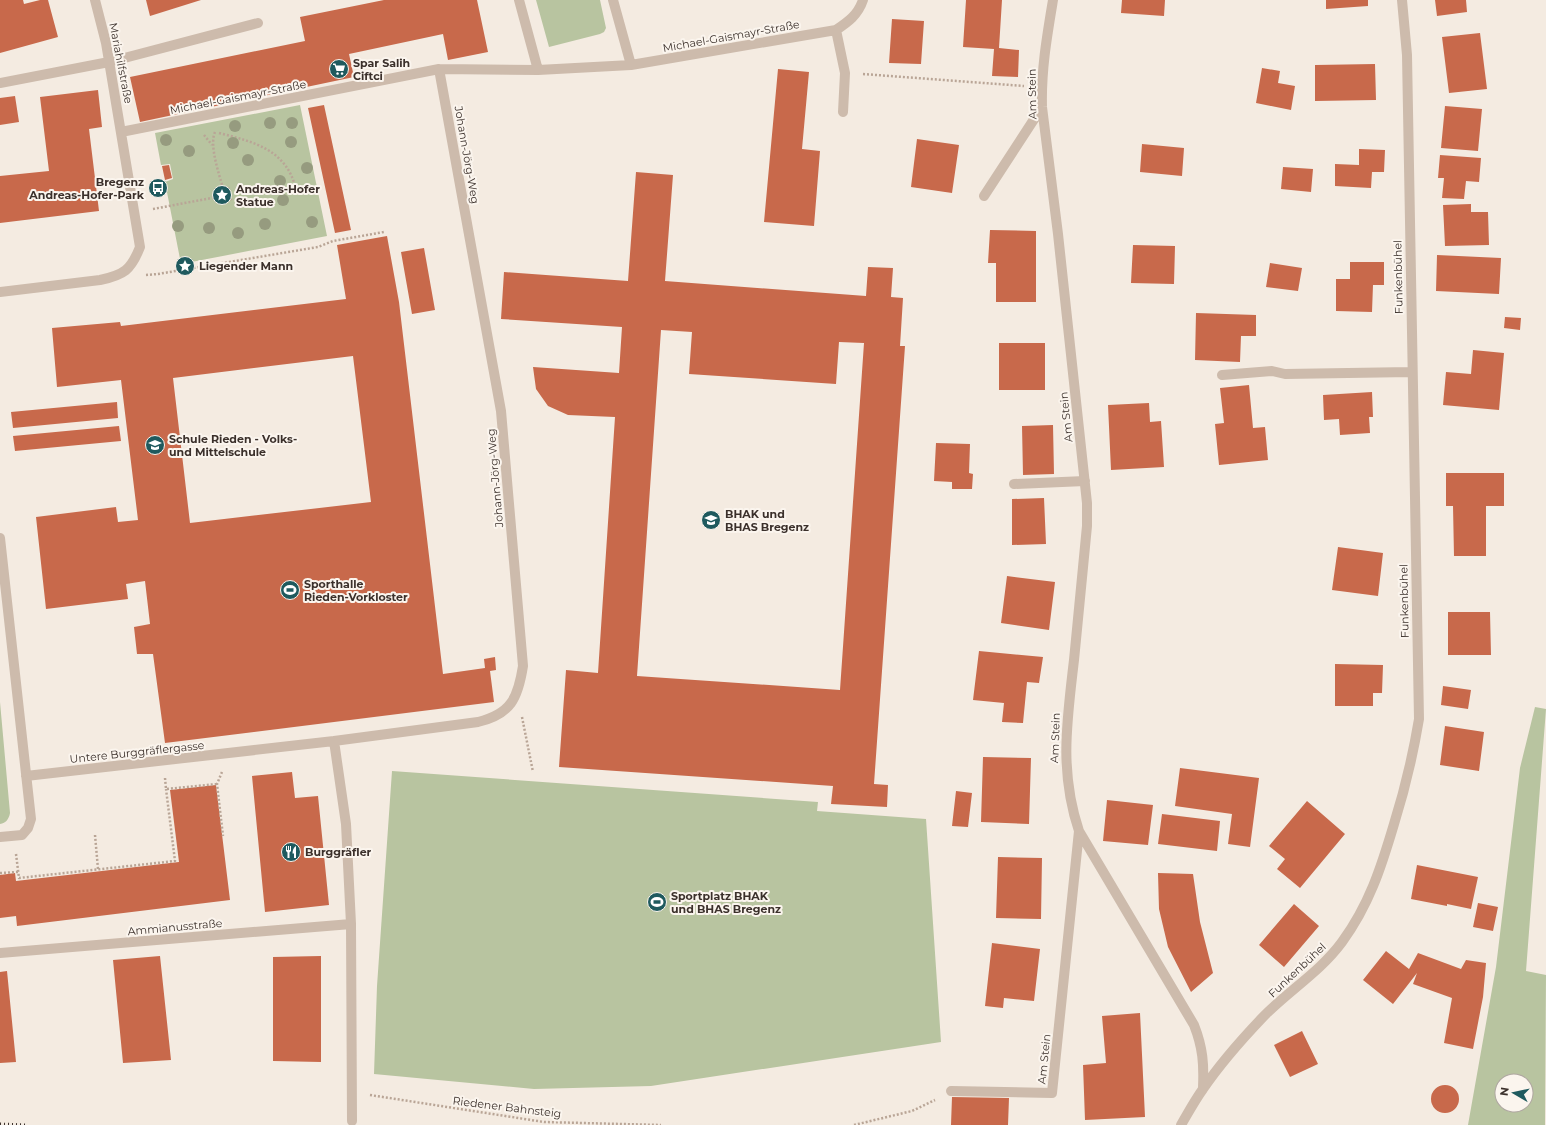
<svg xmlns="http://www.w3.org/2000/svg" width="1546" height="1125" viewBox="0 0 1546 1125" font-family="Montserrat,sans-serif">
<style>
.green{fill:#b8c4a0;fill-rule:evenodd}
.building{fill:#c8694b;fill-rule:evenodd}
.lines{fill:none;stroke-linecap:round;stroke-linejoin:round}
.path{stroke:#b9a596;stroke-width:2.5;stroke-dasharray:2 2;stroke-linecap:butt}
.minor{stroke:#cdbbac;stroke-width:10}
.rail{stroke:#3b302b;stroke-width:3;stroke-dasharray:1 3;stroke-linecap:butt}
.tree{fill:#969b7f}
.labels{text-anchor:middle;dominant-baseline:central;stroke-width:4;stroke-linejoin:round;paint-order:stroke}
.street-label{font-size:11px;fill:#3b302b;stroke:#fbf5ee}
.poi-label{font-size:11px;font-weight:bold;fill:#3b302b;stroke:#fbf5ee;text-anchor:start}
</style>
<rect width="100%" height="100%" fill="#f4ebe1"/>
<path class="green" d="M536 0H600L606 28 604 32 600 34 549 47Z
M300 105 327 236 181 264 165 182 173 179 170 164 161 165 155 133Z
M0 702 10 813C9 819 6 823 0 824Z
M1535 707 1546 709 1526 971 1546 975 1545 1125H1468L1496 967 1520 768ZM1502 1081H1526V1105H1502Z
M392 771 818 802 817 811 926 819 941 1042 651 1086 534 1089 374 1074 377 986Z"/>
<path class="building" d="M0 0H23L24 4 40 0H48L58 37 0 53Z
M146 0H201L150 16Z
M384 0H477L488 52 448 60 443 34 349 54 354 77 140 122 130 77 305 41 300 17Z
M966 0H1002L999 48 1019 50 1018 77 992 76 994 49 963 47Z
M1122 0H1165L1164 16 1121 13Z
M1326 0H1368V6L1326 9Z
M1435 0H1466L1467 12 1437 16Z
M892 19 924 21 921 64 889 63Z
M1480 33 1487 89 1449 93 1442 37Z
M1375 64 1376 100 1315 101V65Z
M1262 68 1280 71 1278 83 1295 86 1291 110 1256 103Z
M778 69 809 72 802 149 820 151 814 226 764 222Z
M98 90 102 127 89 129 99 211 0 223V176L49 171 40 97Z
M15 96 19 122 0 125V98Z
M324 105 351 230 335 233 308 108Z
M1445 106 1482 109 1478 151 1441 148Z
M917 139 959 145 952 193 911 187Z
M1142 144 1184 148 1182 176 1140 172Z
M1359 149 1385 150 1384 172H1372L1371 188 1335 186V164L1359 165Z
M1440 155 1481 158 1479 182 1466 181 1464 199 1442 198 1444 178H1438Z
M169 165 172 178 165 180 162 166Z
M1283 167 1313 169 1311 192 1281 189Z
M636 172 673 175 665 281 866 296 868 267 893 268 891 297 903 298 900 346H905L874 784 888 785 887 807 831 804 833 786 559 767 566 670 598 673 615 417 568 415 548 406 536 389 533 367 619 373 622 327 501 319 504 272 628 281ZM661 330 692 332 689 374 836 384 839 342 864 343 840 690 637 676Z
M1471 204V212H1488L1489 245 1445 246 1443 205Z
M990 230 1036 231V302H996V263H988Z
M387 236 399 302 443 674 485 668 484 659 495 657 496 670 490 671 494 702 165 743 153 654H137L134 627 150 624 145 581 126 584 128 599 46 609 36 517 116 507 118 522 138 520 121 380 57 387 52 328 120 322 121 326 346 299 337 245ZM353 356 371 502 190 523 173 378Z
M1133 245 1175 246 1174 284 1131 283Z
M424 248 435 310 412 314 401 252Z
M1437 255 1501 258 1499 294 1436 291Z
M1350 262H1384V285H1373L1372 312 1336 311V279H1350Z
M1270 263 1302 268 1298 291 1266 287Z
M1196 313 1256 315V336H1241L1240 362 1195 360Z
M1505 317 1521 318 1520 330 1504 328Z
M999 343H1045V390H999Z
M1473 350 1504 353 1499 410 1443 405 1446 372 1471 374Z
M1249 385 1253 428 1265 427 1268 460 1219 465 1215 424 1224 423 1220 388Z
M1372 392 1373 417H1369L1370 433 1340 435 1339 419 1324 420 1323 395Z
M117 402 118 418 13 428 11 412Z
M1149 403 1150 422 1161 421 1164 467 1111 470 1108 405Z
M1053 425 1054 474 1023 475 1022 426Z
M119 426 121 441 15 451 13 436Z
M936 443 970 444 969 473 973 474 972 489H952V482L934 481Z
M1446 473H1504V506H1486V556H1454L1453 506H1446Z
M1044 498 1046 544 1012 545V499Z
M1338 547 1383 553 1378 596 1332 590Z
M1007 576 1055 582 1049 630 1001 623Z
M1448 612H1490L1491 655H1448Z
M979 651 1043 657 1039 683 1027 682 1023 723 1002 722 1004 703 973 700Z
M1335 664 1383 665 1382 693H1373V706H1335Z
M1443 686 1471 690 1468 709 1441 705Z
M1445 726 1484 732 1479 771 1440 765Z
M983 757 1031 758 1029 824 981 822Z
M1180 768 1259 778 1250 847 1228 844 1232 814 1175 806Z
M292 772 295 798 318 796 329 905 265 912 252 776Z
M216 785 230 900 17 926 16 916 0 918V875L15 873 16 881 179 862 170 790Z
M956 791 972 793 968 827 952 826Z
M1107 800 1153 805 1148 845 1103 841Z
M1307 801 1345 834 1300 888 1277 869 1285 859 1269 846Z
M1162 814 1220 821 1217 851 1158 844Z
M998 857 1042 858 1041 919 996 918Z
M1417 865 1478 877 1471 909 1447 904V906L1411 899Z
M1158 873 1193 874 1200 922 1213 973 1191 992 1168 947 1159 909Z
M1478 903 1498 907 1493 931 1473 927Z
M1294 904 1319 926 1284 967 1259 945Z
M992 943 1040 949 1034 1001 1004 998 1003 1008 985 1006Z
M1386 951 1409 969 1418 953 1461 969 1466 960 1486 963 1483 997 1473 1049 1444 1043 1452 998 1413 984 1417 973 1393 1004 1363 980Z
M160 956 171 1060 123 1063 113 960Z
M321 956V1062L273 1061V957Z
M7 971 16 1062 0 1063V972Z
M1140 1013 1145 1117 1085 1120 1083 1065 1106 1063 1102 1016Z
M1302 1031 1318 1064 1290 1077 1274 1045Z
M1431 1099a14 14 0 1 1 28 0a14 14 0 1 1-28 0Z
M952 1097 1009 1098 1008 1125H951Z"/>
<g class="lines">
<path class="path" d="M863 74 1024 86
M215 132C209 145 219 174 223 188
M219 133C254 142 286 149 296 189
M204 135 212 145
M228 187 231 199 218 202 215 190Z
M153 209 217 197
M146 275 158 274 318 247 333 241 384 232
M522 717 533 772
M222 772 217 784 223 836
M165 778 166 789 217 784
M95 835 98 869
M16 854 19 878 175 861 166 789
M0 873 18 872
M370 1095 544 1122 661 1125
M854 1125 912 1111 935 1100"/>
<path class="minor" d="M519 0 538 70
M613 0 631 65
M1053 0C1047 36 1041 70 1042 107L1058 234 1087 503V526C1083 571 1078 615 1074 660 1067 721 1059 771 1079 831L1194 1025C1203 1048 1204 1064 1203 1088
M836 30 845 73 843 112
M0 83 109 62 258 23
M121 132 439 69 538 70 631 65 836 30C848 22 858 15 863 0
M984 196 1042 107
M0 292 100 280C124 275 131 270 140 247L106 43 95 0
M1222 375 1272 371 1285 374 1411 372
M1014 484 1085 481
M0 538 31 819 28 828 22 835 0 837
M334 741 346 824 351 924 352 1121
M26 776 334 741 478 722C511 714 518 698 523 666L501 411 439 69
M0 953 351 924
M951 1091 1052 1093 1079 831
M1181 1125C1188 1113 1195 1100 1203 1089 1220 1064 1242 1039 1263 1017 1288 991 1320 972 1342 942 1369 905 1381 868 1394 824 1405 789 1413 755 1419 719L1407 55 1402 0"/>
<path class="rail" d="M0 1124 27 1125"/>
</g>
<g class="tree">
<circle cx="270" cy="123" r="6"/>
<circle cx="292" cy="123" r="6"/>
<circle cx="235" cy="126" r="6"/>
<circle cx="166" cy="140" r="6"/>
<circle cx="291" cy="142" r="6"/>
<circle cx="233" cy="143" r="6"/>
<circle cx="189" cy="151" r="6"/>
<circle cx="248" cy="160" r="6"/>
<circle cx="307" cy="168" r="6"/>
<circle cx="280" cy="181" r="6"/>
<circle cx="283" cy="200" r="6"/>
<circle cx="312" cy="222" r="6"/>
<circle cx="265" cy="224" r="6"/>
<circle cx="178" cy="226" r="6"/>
<circle cx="209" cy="228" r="6"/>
<circle cx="238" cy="233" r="6"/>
</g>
<defs>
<symbol id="supermarket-disc" viewBox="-11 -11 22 22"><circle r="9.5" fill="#1f5a5e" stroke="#fbf5ee"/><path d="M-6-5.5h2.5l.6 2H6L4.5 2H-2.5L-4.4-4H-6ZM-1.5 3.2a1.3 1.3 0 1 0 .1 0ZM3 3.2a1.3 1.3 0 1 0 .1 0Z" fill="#fff"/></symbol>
<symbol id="bus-disc" viewBox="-11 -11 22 22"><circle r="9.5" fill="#1f5a5e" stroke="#fbf5ee"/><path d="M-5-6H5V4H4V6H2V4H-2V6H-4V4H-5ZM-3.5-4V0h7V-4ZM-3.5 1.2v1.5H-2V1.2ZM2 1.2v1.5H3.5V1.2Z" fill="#fff"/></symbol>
<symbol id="sight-disc" viewBox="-11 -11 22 22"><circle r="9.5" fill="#1f5a5e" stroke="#fbf5ee"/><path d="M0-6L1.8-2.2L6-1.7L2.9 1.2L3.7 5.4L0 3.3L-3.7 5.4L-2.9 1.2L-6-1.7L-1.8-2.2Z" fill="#fff"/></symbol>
<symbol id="school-disc" viewBox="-11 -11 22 22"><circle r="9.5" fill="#1f5a5e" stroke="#fbf5ee"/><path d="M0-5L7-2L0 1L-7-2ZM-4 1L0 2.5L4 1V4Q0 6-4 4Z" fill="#fff"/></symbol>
<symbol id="stadium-disc" viewBox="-11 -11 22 22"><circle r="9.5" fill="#1f5a5e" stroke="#fbf5ee"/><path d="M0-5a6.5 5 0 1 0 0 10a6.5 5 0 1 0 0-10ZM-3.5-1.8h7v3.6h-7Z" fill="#fff"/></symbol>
<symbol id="restaurant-disc" viewBox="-11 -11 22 22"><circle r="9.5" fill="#1f5a5e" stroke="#fbf5ee"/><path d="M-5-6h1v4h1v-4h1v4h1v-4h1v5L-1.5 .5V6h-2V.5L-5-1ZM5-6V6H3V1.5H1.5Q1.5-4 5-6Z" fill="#fff"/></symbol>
</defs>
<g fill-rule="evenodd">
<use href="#supermarket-disc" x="328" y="58" width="22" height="22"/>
<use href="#bus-disc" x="147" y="177" width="22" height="22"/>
<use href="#sight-disc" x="211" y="184" width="22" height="22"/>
<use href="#sight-disc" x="174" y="255" width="22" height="22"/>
<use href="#school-disc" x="144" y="434" width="22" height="22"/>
<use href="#school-disc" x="700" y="509" width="22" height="22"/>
<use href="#stadium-disc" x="279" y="579" width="22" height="22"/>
<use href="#restaurant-disc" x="280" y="841" width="22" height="22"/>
<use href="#stadium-disc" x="646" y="891" width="22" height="22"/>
</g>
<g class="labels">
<g class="street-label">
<text transform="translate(731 36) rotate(-10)">Michael-Gaismayr-Straße</text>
<text transform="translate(121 63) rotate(79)">Mariahilfstraße</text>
<text transform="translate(1032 94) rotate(-91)">Am Stein</text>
<text transform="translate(238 97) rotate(-11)">Michael-Gaismayr-Straße</text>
<text transform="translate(467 155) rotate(80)">Johann-Jörg-Weg</text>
<text transform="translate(1398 277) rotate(-91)">Funkenbühel</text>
<text transform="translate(1066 417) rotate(-96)">Am Stein</text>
<text transform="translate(495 478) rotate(-95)">Johann-Jörg-Weg</text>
<text transform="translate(1404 601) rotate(-91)">Funkenbühel</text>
<text transform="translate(1055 738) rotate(-88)">Am Stein</text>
<text transform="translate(137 752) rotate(-6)">Untere Burggräflergasse</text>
<text transform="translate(175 927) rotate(-5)">Ammianusstraße</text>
<text transform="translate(1297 970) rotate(-43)">Funkenbühel</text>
<text transform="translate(1044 1059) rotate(-84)">Am Stein</text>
<text transform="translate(507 1107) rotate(7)">Riedener Bahnsteig</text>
</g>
<g class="poi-label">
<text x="353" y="63">Spar Salih<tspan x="353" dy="13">Ciftci</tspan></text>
<text x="144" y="182" text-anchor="end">Bregenz<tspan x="144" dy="13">Andreas-Hofer-Park</tspan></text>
<text x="236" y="189">Andreas-Hofer<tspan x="236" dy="13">Statue</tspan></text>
<text x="199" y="266">Liegender Mann</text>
<text x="169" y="439">Schule Rieden - Volks-<tspan x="169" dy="13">und Mittelschule</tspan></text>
<text x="725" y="514">BHAK und<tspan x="725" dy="13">BHAS Bregenz</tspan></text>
<text x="304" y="584">Sporthalle<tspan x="304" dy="13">Rieden-Vorkloster</tspan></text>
<text x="305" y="852">Burggräfler</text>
<text x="671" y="896">Sportplatz BHAK<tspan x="671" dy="13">und BHAS Bregenz</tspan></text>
</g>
</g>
<g transform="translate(1514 1093) rotate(279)"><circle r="19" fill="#fbf5ee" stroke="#aea6a0"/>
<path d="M0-3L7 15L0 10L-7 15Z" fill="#1f5a5e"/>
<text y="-6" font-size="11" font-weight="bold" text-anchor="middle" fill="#3b302b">N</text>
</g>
</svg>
